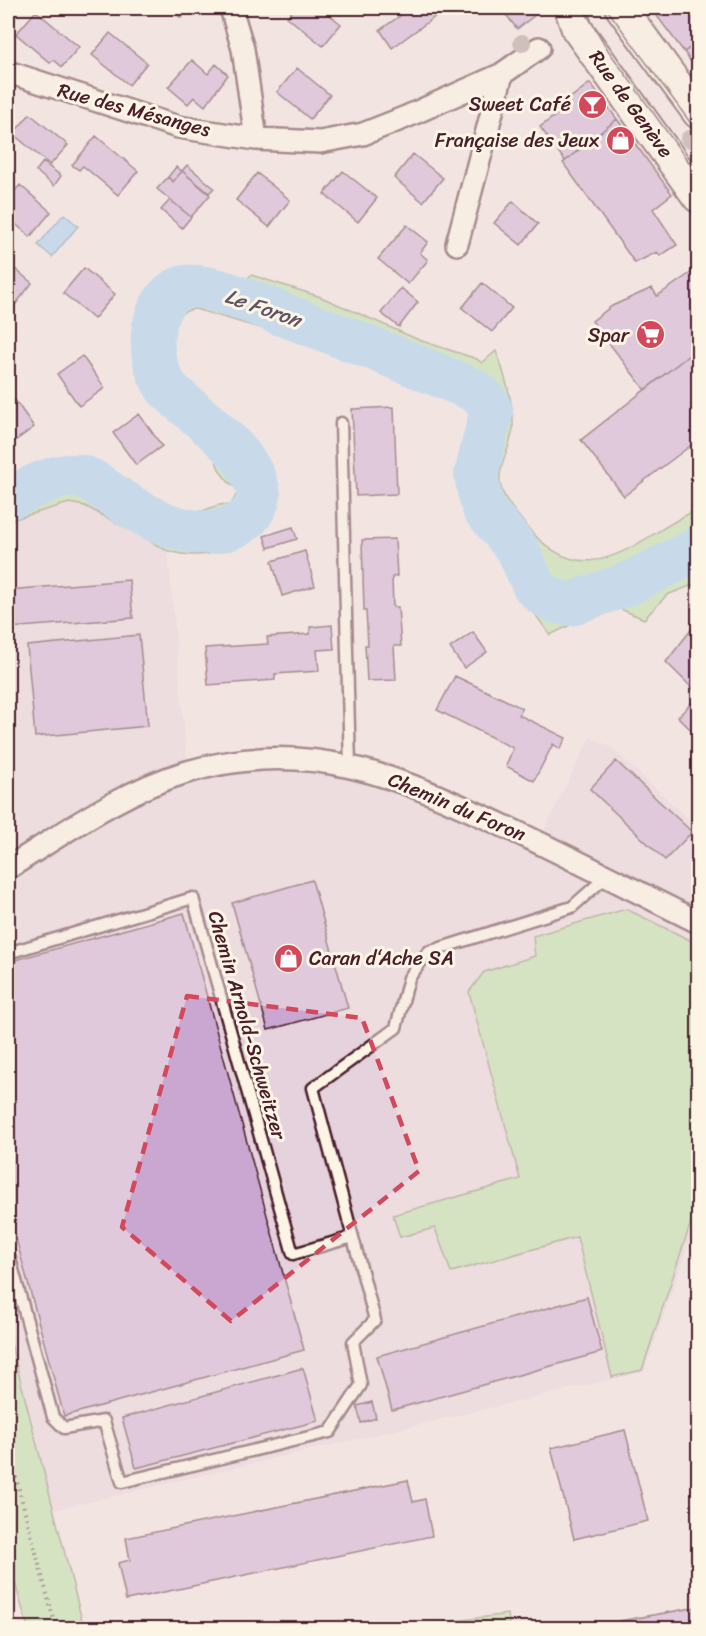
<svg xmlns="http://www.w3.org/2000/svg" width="706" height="1636" viewBox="0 0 706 1636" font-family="Sriracha,sans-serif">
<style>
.built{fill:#e6d2dc}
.green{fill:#b4df9c;stroke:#7f7f64;stroke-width:1.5}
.water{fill:#95cdf4;stroke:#7787a4;stroke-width:1.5}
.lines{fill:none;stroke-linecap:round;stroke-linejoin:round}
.river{stroke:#95cdf4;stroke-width:44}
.building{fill:#caa7d1;stroke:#4a1f2b;stroke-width:1.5}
.service-casing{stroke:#4a1f2b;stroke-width:15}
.minor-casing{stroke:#4a1f2b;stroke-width:26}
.secondary-casing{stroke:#4a1f2b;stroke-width:34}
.path{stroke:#4a1f2b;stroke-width:4;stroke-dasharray:1.5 4.5;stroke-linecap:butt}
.service{stroke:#fcf5e5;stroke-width:10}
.minor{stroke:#fcf5e5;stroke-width:21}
.secondary{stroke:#fcf5e5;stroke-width:30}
.tram{stroke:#4a1f2b;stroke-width:1.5}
.tree{fill:#a4928c}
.marked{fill:none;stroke:#d1495b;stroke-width:4.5;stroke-dasharray:12 8;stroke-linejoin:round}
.labels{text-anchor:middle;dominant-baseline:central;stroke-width:6;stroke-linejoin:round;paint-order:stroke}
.poi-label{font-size:20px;fill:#4a1f2b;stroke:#fcf5e5;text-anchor:end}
.street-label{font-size:20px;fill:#4a1f2b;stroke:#fcf5e5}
.water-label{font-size:21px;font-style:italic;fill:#605367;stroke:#fcf5e5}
</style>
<rect width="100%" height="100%" fill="#f2e5e1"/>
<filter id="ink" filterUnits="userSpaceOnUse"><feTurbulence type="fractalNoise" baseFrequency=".0167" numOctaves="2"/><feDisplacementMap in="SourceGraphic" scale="12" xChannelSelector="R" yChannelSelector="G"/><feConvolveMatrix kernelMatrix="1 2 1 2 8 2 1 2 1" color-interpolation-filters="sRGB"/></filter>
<g filter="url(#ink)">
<path class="built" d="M69 503 84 506 168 551 188 771 310 760 538 842 590 737 610 746 698 828V1217L644 1372 55 1510 8 1332V521Z"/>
<path class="green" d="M251 275 321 297 419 340 477 359 482 363 496 351C504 371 514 405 513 427 512 443 502 459 500 475 498 494 513 509 524 523 586 601 634 539 698 509V583L667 595 644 619 611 605 550 635 523 597 470 500 460 477 476 405 332 349 195 309C160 313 170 357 185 377 221 411 328 497 244 542 222 554 195 559 169 551 161 549 153 542 145 538 125 527 105 517 85 506L69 503 8 521V505C32 495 60 479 87 488 128 512 214 572 256 520 266 508 269 492 263 477 240 422 169 409 161 348 159 338 159 330 163 321 169 306 176 299 192 296L263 314 381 359 477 399 478 380 241 284Z
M212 438C223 448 244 472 249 484 253 491 251 500 247 506 227 540 181 522 152 508L160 501C169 505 182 512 191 513 207 513 218 500 230 506L239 490C226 482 214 467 215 451L207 443Z
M626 909 698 944V1201L642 1370 612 1377 577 1237 451 1272 435 1228 400 1237 393 1215 520 1179 469 992 484 972 535 956 533 936Z
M8 1332 84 1628H28L8 1559Z
M508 1614 510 1628H401Z"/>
<path class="water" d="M64 214 78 226 52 257 38 245Z"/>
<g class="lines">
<path class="river" d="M8 498C28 490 55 473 78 476 91 478 103 488 114 496 147 518 190 542 230 528 246 523 256 511 259 495 252 450 196 418 167 388 154 370 149 344 155 323 159 307 168 290 186 287 210 283 263 307 287 316 350 339 412 364 474 390 483 397 489 402 491 413L476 475 480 496 484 509 518 550 534 586 542 594 557 602 571 604 630 583 698 549"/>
</g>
<path class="building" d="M169 8H190L181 18Z
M295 8H321L341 24 323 46 287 17Z
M411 8H447L392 48 380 30Z
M501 8H544L517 29Z
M651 8H698V42L684 52Z
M36 11 79 47 62 67 54 60 50 63 16 34Z
M110 33 147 63 129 85 92 55Z
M698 42V72L684 52Z
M192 60 208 74 216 64 228 75 205 106 194 97 188 104 168 87Z
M297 68 330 95 310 119 277 92Z
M590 83 617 119 565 161 540 127 560 112 557 108Z
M30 114 68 145 50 165 13 134Z
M617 119 672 194 653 209 677 245 660 256 657 252 635 263 563 163Z
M96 136 138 171 118 195 83 166 79 170 72 165Z
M413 154 443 178 423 202 394 178Z
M43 162 61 176 54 186 36 171Z
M187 165 214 188 209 193 182 171Z
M176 167 182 171 173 182 168 177Z
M182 171 210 195 191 217 157 189 168 177 173 182Z
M343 171 377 198 358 222 324 194Z
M257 173 290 200 269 227 236 200Z
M20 185 51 212 30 237 8 217V199Z
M170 200 191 217 182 228 161 210Z
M513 201 538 224 521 245 494 223Z
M407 225 428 242 420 253 428 260 408 284 378 259Z
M8 263 32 283 12 309 8 306Z
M84 268 115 294 94 319 63 293Z
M698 268V348L645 390 592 321 612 306 652 288 657 296Z
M482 283 512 308 492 332 462 308Z
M401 288 418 302 399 327 381 313Z
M698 348V440L624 496 581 440Z
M82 356 105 388 79 406 57 374Z
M15 400 34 427 8 446V405Z
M394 407 397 494 356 496 352 409Z
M139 414 162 446 136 465 113 433Z
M293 527 297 539 268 548 264 536Z
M395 539 397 576 392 577 393 607H398L401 646H394L396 680 367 681 365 645H368L366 611H364L362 540Z
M305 551 315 586 282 596 272 561Z
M129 580 133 618 8 628V590Z
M698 621V694L666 662Z
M332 625 334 649 317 650 319 671 275 674V680L208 685 205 648 268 644 267 637 310 634V627Z
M473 632 487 652 464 668 450 648Z
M139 635 148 726 35 737 27 646Z
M455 676 522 708 519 715 566 738 560 749 553 744 534 781 506 766 513 748 437 710Z
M698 696V737L678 717Z
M616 761 692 832 665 860 590 789Z
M312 880 348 1008 268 1030 232 903Z
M184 913 304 1350 64 1416 8 1209V962Z
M587 1297 602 1352 392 1410 377 1356Z
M303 1368 318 1421 136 1468 122 1418Z
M372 1402 376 1418 361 1423 357 1406Z
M625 1430 648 1521 574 1539 551 1448Z
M408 1480 413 1502 425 1499 432 1536 126 1600 118 1563 130 1560 126 1538Z
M698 1607V1628H598V1625Z"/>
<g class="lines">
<defs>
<path id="service" d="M341 423 350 766
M8 953 193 898 293 1254 353 1237
M8 1251 53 1417 64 1428 104 1421 122 1482 330 1432 361 1385 353 1342 375 1320 313 1088 396 1028 409 978 428 952 572 907 607 876"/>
<path id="minor" d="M231 8 243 49 256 139
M8 72 178 127 256 139 320 142 363 134 406 117 502 74 539 48
M457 244 502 74
M8 868C64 833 122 791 187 772 307 736 400 777 508 828 572 858 635 891 698 922"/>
<path id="secondary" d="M570 8 577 29 698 197
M621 8 698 113"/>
</defs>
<use href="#service" class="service-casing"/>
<use href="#minor" class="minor-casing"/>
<use href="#secondary" class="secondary-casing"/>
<path class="path" d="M8 1448 56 1628"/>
<use href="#service" class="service"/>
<use href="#minor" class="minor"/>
<use href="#secondary" class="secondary"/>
<path class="tram" d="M583 8 608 50 698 175
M606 8 698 133"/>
</g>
<g class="tree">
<circle cx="522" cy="43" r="9"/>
<circle cx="689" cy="139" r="9"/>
</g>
</g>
<path d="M0 0H706V1636H0ZM187 996 362 1018 419 1171 231 1321 122 1227Z" fill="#f2e5e1" fill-opacity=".55" fill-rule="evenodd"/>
<path class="marked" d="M187 996 362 1018 419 1171 231 1321 122 1227Z"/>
<defs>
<symbol id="bar-disc" viewBox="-11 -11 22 22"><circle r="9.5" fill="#d1495b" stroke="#fcf5e5"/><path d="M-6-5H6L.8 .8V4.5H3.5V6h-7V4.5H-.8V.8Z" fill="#fff"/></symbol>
<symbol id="shop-disc" viewBox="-11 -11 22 22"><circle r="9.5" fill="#d1495b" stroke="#fcf5e5"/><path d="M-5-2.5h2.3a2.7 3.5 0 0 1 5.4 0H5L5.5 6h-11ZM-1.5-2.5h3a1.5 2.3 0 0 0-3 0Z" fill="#fff"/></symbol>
<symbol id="supermarket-disc" viewBox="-11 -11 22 22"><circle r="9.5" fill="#d1495b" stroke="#fcf5e5"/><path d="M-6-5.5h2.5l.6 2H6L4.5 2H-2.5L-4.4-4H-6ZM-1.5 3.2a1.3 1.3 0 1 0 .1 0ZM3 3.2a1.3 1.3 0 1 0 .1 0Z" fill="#fff"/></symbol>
</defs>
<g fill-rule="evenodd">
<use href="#bar-disc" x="576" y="88" width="33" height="33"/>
<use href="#shop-disc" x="604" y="124" width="33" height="33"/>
<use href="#supermarket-disc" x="634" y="318" width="33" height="33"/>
<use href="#shop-disc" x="272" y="942" width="33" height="33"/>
</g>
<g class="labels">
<g class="poi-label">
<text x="571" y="104">Sweet Café</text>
<text x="599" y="140">Française des Jeux</text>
<text x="629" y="335">Spar</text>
<text x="309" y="958" text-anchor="start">Caran d‘Ache SA</text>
</g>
<g class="street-label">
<text transform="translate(631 104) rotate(54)">Rue de Genève</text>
<text transform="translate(134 110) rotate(15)">Rue des Mésanges</text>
<text transform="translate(457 807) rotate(23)">Chemin du Foron</text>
<text transform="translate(247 1025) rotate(74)">Chemin Arnold-Schweitzer</text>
</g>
<g class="water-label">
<text transform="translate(263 308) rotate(19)">Le Foron</text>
</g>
</g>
<rect width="706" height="1636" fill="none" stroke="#fcf5e5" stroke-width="30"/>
<rect x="15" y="15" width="676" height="1606" fill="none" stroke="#4a1f2b" stroke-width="2" filter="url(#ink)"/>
</svg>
